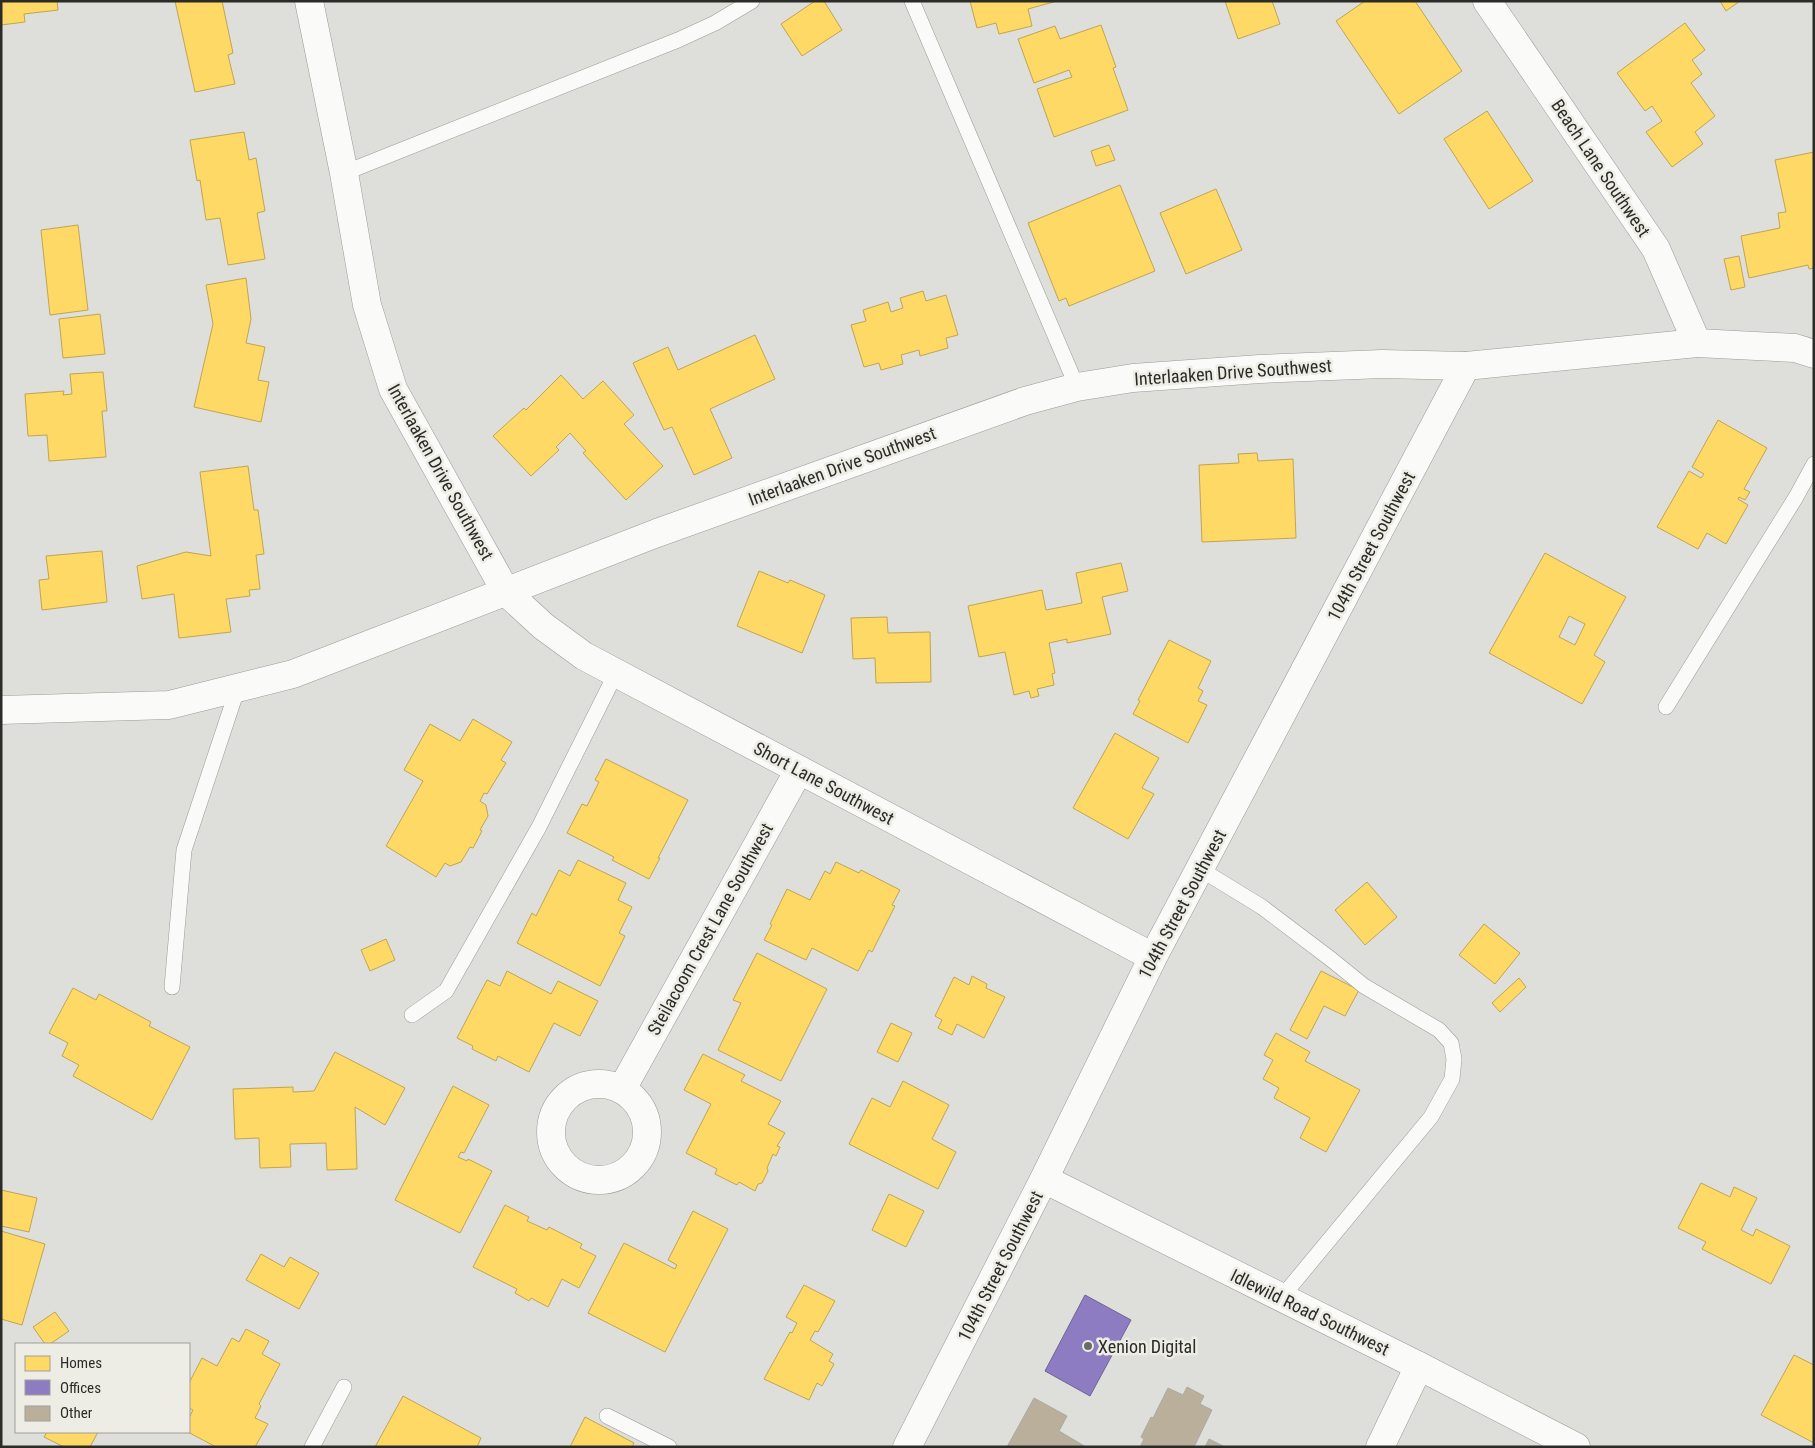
<svg xmlns="http://www.w3.org/2000/svg" width="1815" height="1448" viewBox="0 0 1815 1448" font-family="'Roboto Condensed',sans-serif">
<style>
.homes{fill:#ffd966;stroke:#bfa553;fill-rule:evenodd}
.offices{fill:#8e7cc3;stroke:#706494}
.building{fill:#b9af9a;stroke:#abaaa7}
.lines{fill:none;stroke-linecap:round;stroke-linejoin:round}
.lane-casing{stroke:#9a9a96;stroke-width:16}
.street-casing{stroke:#9a9a96;stroke-width:29}
.secondary-casing{stroke:#9a9a96;stroke-width:29}
.lane{stroke:#fafaf9;stroke-width:15}
.street{stroke:#fafaf9;stroke-width:28}
.secondary{stroke:#fafaf9;stroke-width:28}
.poi-dot{fill:#6a6a66;stroke:#edede5;stroke-width:2}
.labels{text-anchor:middle;dominant-baseline:central;stroke-width:5;stroke-linejoin:round;paint-order:stroke}
.street-label{font-size:18px;fill:#2b2b28;stroke:#edede5}
.poi-label{font-size:18px;fill:#2b2b28;stroke:#edede5;text-anchor:start}
</style>
<rect width="100%" height="100%" fill="#dededa"/>
<path class="homes" d="M1 1H57L58 10 24 14 25 22 1 25Z
M175 1H222L233 53 228 55 235 84 195 92Z
M815 1H824L842 30 802 56 781 24Z
M970 1H1057L1028 9 1032 26 999 34 996 23 977 28Z
M1225 1H1272L1280 24 1238 39Z
M1365 1H1415L1462 71 1399 114 1336 21Z
M1720 1H1740L1726 11Z
M1685 23 1705 50 1692 60 1702 74 1691 83 1715 116 1695 132 1703 144 1672 167 1646 132 1662 121 1652 106 1645 111 1617 73Z
M1101 25 1116 67 1113 68 1128 110 1054 137 1037 89 1072 77 1069 70 1034 83 1018 39 1055 26 1060 39Z
M1487 111 1533 181 1489 209 1444 139Z
M244 132 249 160 256 158 265 211 257 213 265 259 228 265 220 218 206 220 200 180 197 181 190 140Z
M1109 145 1115 160 1096 166 1091 151Z
M1814 152V268L1809 269 1808 265 1749 278 1741 236 1780 228 1778 213 1786 212 1775 160Z
M1120 185 1155 271 1069 306 1066 298 1059 301 1028 223Z
M1216 189 1242 250 1186 274 1160 213Z
M78 225 88 310 50 315 41 230Z
M1739 256 1745 287 1731 290 1724 259Z
M246 278 251 319 246 343 265 347 258 380 269 382 261 422 194 407 213 324 206 285Z
M923 291 926 301 946 295 958 335 946 338 948 348 920 356 919 350 901 355 903 364 881 370 879 363 864 367 851 325 866 321 863 310 888 302 891 312 903 308 900 298Z
M100 314 105 354 63 358 59 319Z
M755 335 775 379 710 409 732 458 694 475 672 427 664 430 633 363 668 347 678 370Z
M103 372 107 411H102L106 457 49 461 47 435 28 436 25 394 64 391 63 395 72 394 70 374Z
M561 375 583 399 603 381 634 415 624 424 663 466 626 500 583 453 586 451 570 433 556 447 559 450 531 476 493 436 524 408 526 410Z
M1718 420 1767 448 1744 489 1750 492 1745 500 1739 497 1738 499 1748 505 1726 544 1707 533 1698 549 1657 527 1689 471 1701 478 1704 474 1692 467Z
M1257 453 1258 461 1293 459 1296 538 1202 542 1199 465 1239 463 1238 454Z
M248 466 254 510H258L264 554 256 555 260 589 249 590 250 596 226 599 231 632 179 638 174 594 142 599 137 566 186 552 211 556 200 472Z
M102 551 107 602 42 610 39 580 49 579 46 556Z
M1545 553 1626 597 1594 655 1605 662 1582 704 1489 653ZM1569 616 1585 624 1575 645 1559 637Z
M1121 563 1128 591 1102 597 1111 634 1067 643V639L1049 643 1055 673 1052 674 1054 685 1037 689 1039 696 1031 698 1029 691 1014 695 1005 652 979 657 968 606 1042 590 1046 610 1082 603 1076 573Z
M759 571 788 583 790 580 825 595 802 653 737 626Z
M887 617 888 633 930 632 931 682 876 683 875 658 853 659 851 618Z
M1169 640 1211 661 1198 688 1203 691 1198 701 1207 705 1188 743 1133 714 1140 701 1138 700Z
M473 719 512 742 501 760 506 763 487 794 484 793 480 801 486 805 488 816 480 830 482 831 473 848 470 847 461 862 450 866 445 863 436 877 386 846 423 781 404 770 430 724 460 741Z
M1115 733 1159 758 1142 788 1154 794 1128 839 1073 808Z
M606 759 688 800 658 858H660L649 879 612 860 614 857 567 833 582 804 587 806 599 782 595 780Z
M578 860 626 883 618 900 632 907 619 933 625 936 600 986 517 943 532 913 536 916 559 870 570 876Z
M836 862 859 873 861 870 900 890 892 905 895 906 872 952 869 950 858 971 812 948 806 960 764 940 772 925 770 924 787 889 810 900 825 871 830 874Z
M1367 882 1397 917 1365 945 1335 910Z
M1484 924 1520 953 1495 984 1459 955Z
M386 939 395 960 370 971 361 950Z
M757 953 827 989 781 1081 718 1050 741 1003 733 1000Z
M507 971 551 994 558 981 598 1001 580 1036 554 1023 529 1072 498 1056 496 1061 472 1049 473 1046 457 1038 487 980 500 986Z
M1321 971 1359 990 1345 1016 1324 1006 1307 1039 1290 1030Z
M972 976 987 984 986 988 1005 997 984 1038 957 1024 952 1035 938 1028 942 1020 935 1016 954 977 969 985Z
M1519 978 1526 987 1500 1012 1492 1003Z
M73 988 96 1000 99 994 151 1022 149 1026 190 1047 152 1120 73 1076 79 1065 62 1056 68 1043 49 1033Z
M891 1023 912 1033 898 1062 877 1052Z
M1276 1033 1310 1052 1305 1061 1360 1090 1326 1152 1300 1138 1310 1118 1274 1098 1279 1088 1263 1079 1273 1060 1264 1055Z
M335 1052 405 1088 385 1125 355 1107 357 1169 327 1170 326 1143 290 1144 291 1167 260 1168 259 1138 235 1139 233 1089 293 1087V1092L314 1091Z
M703 1054 745 1075 741 1081 781 1101 768 1124 785 1133 777 1146 780 1147 776 1156 773 1154 767 1168 768 1171 762 1183 758 1184 755 1191 739 1182 737 1185 715 1174 717 1169 686 1153 711 1104 684 1090Z
M903 1081 949 1105 932 1139 956 1152 938 1189 849 1144 872 1098 890 1107Z
M453 1086 489 1105 464 1153 461 1152 458 1157 467 1161 468 1159 492 1171 460 1233 395 1200Z
M1701 1183 1730 1197 1734 1187 1757 1198 1741 1230 1753 1236 1756 1229 1790 1246 1771 1284 1702 1249 1706 1242 1678 1228Z
M1 1190 37 1198 29 1232 1 1226Z
M889 1194 924 1211 906 1247 872 1230Z
M505 1205 529 1217 527 1221 547 1230 549 1227 582 1244 580 1248 596 1256 579 1288 562 1279 548 1307 531 1298 529 1301 515 1293 517 1289 473 1267Z
M693 1211 728 1229 665 1352 588 1313 624 1243 675 1269 677 1265 668 1260Z
M1 1231 45 1244 22 1325 1 1319Z
M261 1254 284 1267 290 1257 319 1273 299 1309 246 1280Z
M804 1285 835 1301 818 1332 815 1331 810 1340 833 1354 829 1361 834 1364 822 1386 817 1383 809 1400 764 1379 790 1332 792 1333 797 1323 786 1317Z
M55 1312 69 1331 50 1344H45L33 1327Z
M246 1329 269 1341 262 1354 280 1364 259 1404 261 1406 255 1418 268 1424 255 1447H216L188 1432 189 1418 193 1410 189 1408V1383L202 1358 217 1366 232 1338 239 1342Z
M1794 1355 1814 1365V1443L1761 1415Z
M403 1396 481 1438 477 1447H375Z
M585 1417 634 1443 632 1447H570Z
M47 1432H98L90 1447H64L44 1437Z"/>
<path class="offices" d="M1085 1295 1131 1320 1090 1396 1045 1371Z"/>
<path class="building" d="M1187 1387 1204 1396 1200 1404 1212 1410 1194 1447H1140L1144 1439 1141 1437 1151 1417 1153 1418 1168 1388 1183 1395Z
M1034 1398 1067 1416 1059 1431 1086 1447H1007Z
M1209 1439 1225 1447H1205Z"/>
<g class="lines">
<defs>
<path id="lane" d="M912 1 1077 387
M344 173 678 40 715 23 752 1
M1666 707 1796 497 1814 464
M1200 869 1262 907 1332 960 1364 986 1439 1030 1451 1043 1454 1059 1452 1079 1431 1117 1281 1298
M172 987 184 850 238 687
M412 1015 446 991 539 827 616 673
M607 1416 669 1447
M312 1447 344 1387"/>
<path id="street" d="M1487 1 1656 249 1697 343
M1 710 169 705 293 674 657 533 1025 401 1077 387 1133 378 1260 369 1382 364 1466 366
M551 1132a48 48 0 1 1 96 0a48 48 0 1 1-96 0Z
M622 1089 799 770
M1380 1447 1419 1366"/>
<path id="secondary" d="M309 1 344 173 367 305 393 389 506 592 543 626 584 656 1153 957
M1044 1179 1419 1366 1576 1447
M907 1447 1044 1179 1153 957 1466 366 1697 343 1795 348 1814 354"/>
</defs>
<use href="#lane" class="lane-casing"/>
<use href="#street" class="street-casing"/>
<use href="#secondary" class="secondary-casing"/>
<use href="#lane" class="lane"/>
<use href="#street" class="street"/>
<use href="#secondary" class="secondary"/>
</g>
<circle class="poi-dot" cx="1088" cy="1346" r="5"/>
<g class="labels">
<g class="street-label">
<text transform="translate(1601 168) rotate(56)">Beach Lane Southwest</text>
<text transform="translate(1233 372) rotate(-4)">Interlaaken Drive Southwest</text>
<text transform="translate(842 466) rotate(-20)">Interlaaken Drive Southwest</text>
<text transform="translate(441 472) rotate(61)">Interlaaken Drive Southwest</text>
<text transform="translate(1371 546) rotate(-62)">104th Street Southwest</text>
<text transform="translate(824 783) rotate(28)">Short Lane Southwest</text>
<text transform="translate(1182 904) rotate(-62)">104th Street Southwest</text>
<text transform="translate(710 929) rotate(-61)">Steilacoom Crest Lane Southwest</text>
<text transform="translate(1000 1266) rotate(-63)">104th Street Southwest</text>
<text transform="translate(1310 1312) rotate(26)">Idlewild Road Southwest</text>
</g>
<g class="poi-label">
<text x="1098" y="1346">Xenion Digital</text>
</g>
</g>
<rect width="1815" height="1448" fill="none" stroke="#2b2b28" stroke-width="5"/>
<rect x="15" y="1343" width="175" height="90" fill="#edede5" stroke="#9f9f99"/>
<rect x="25" y="1356" width="25" height="15" fill="#ffd966" stroke="#9f9f99"/>
<text x="60" y="1368" font-size="15" fill="#2b2b28">Homes</text>
<rect x="25" y="1380" width="25" height="15" fill="#8e7cc3" stroke="#9f9f99"/>
<text x="60" y="1393" font-size="15" fill="#2b2b28">Offices</text>
<rect x="25" y="1406" width="25" height="15" fill="#b9af9a" stroke="#9f9f99"/>
<text x="60" y="1418" font-size="15" fill="#2b2b28">Other</text>
</svg>
